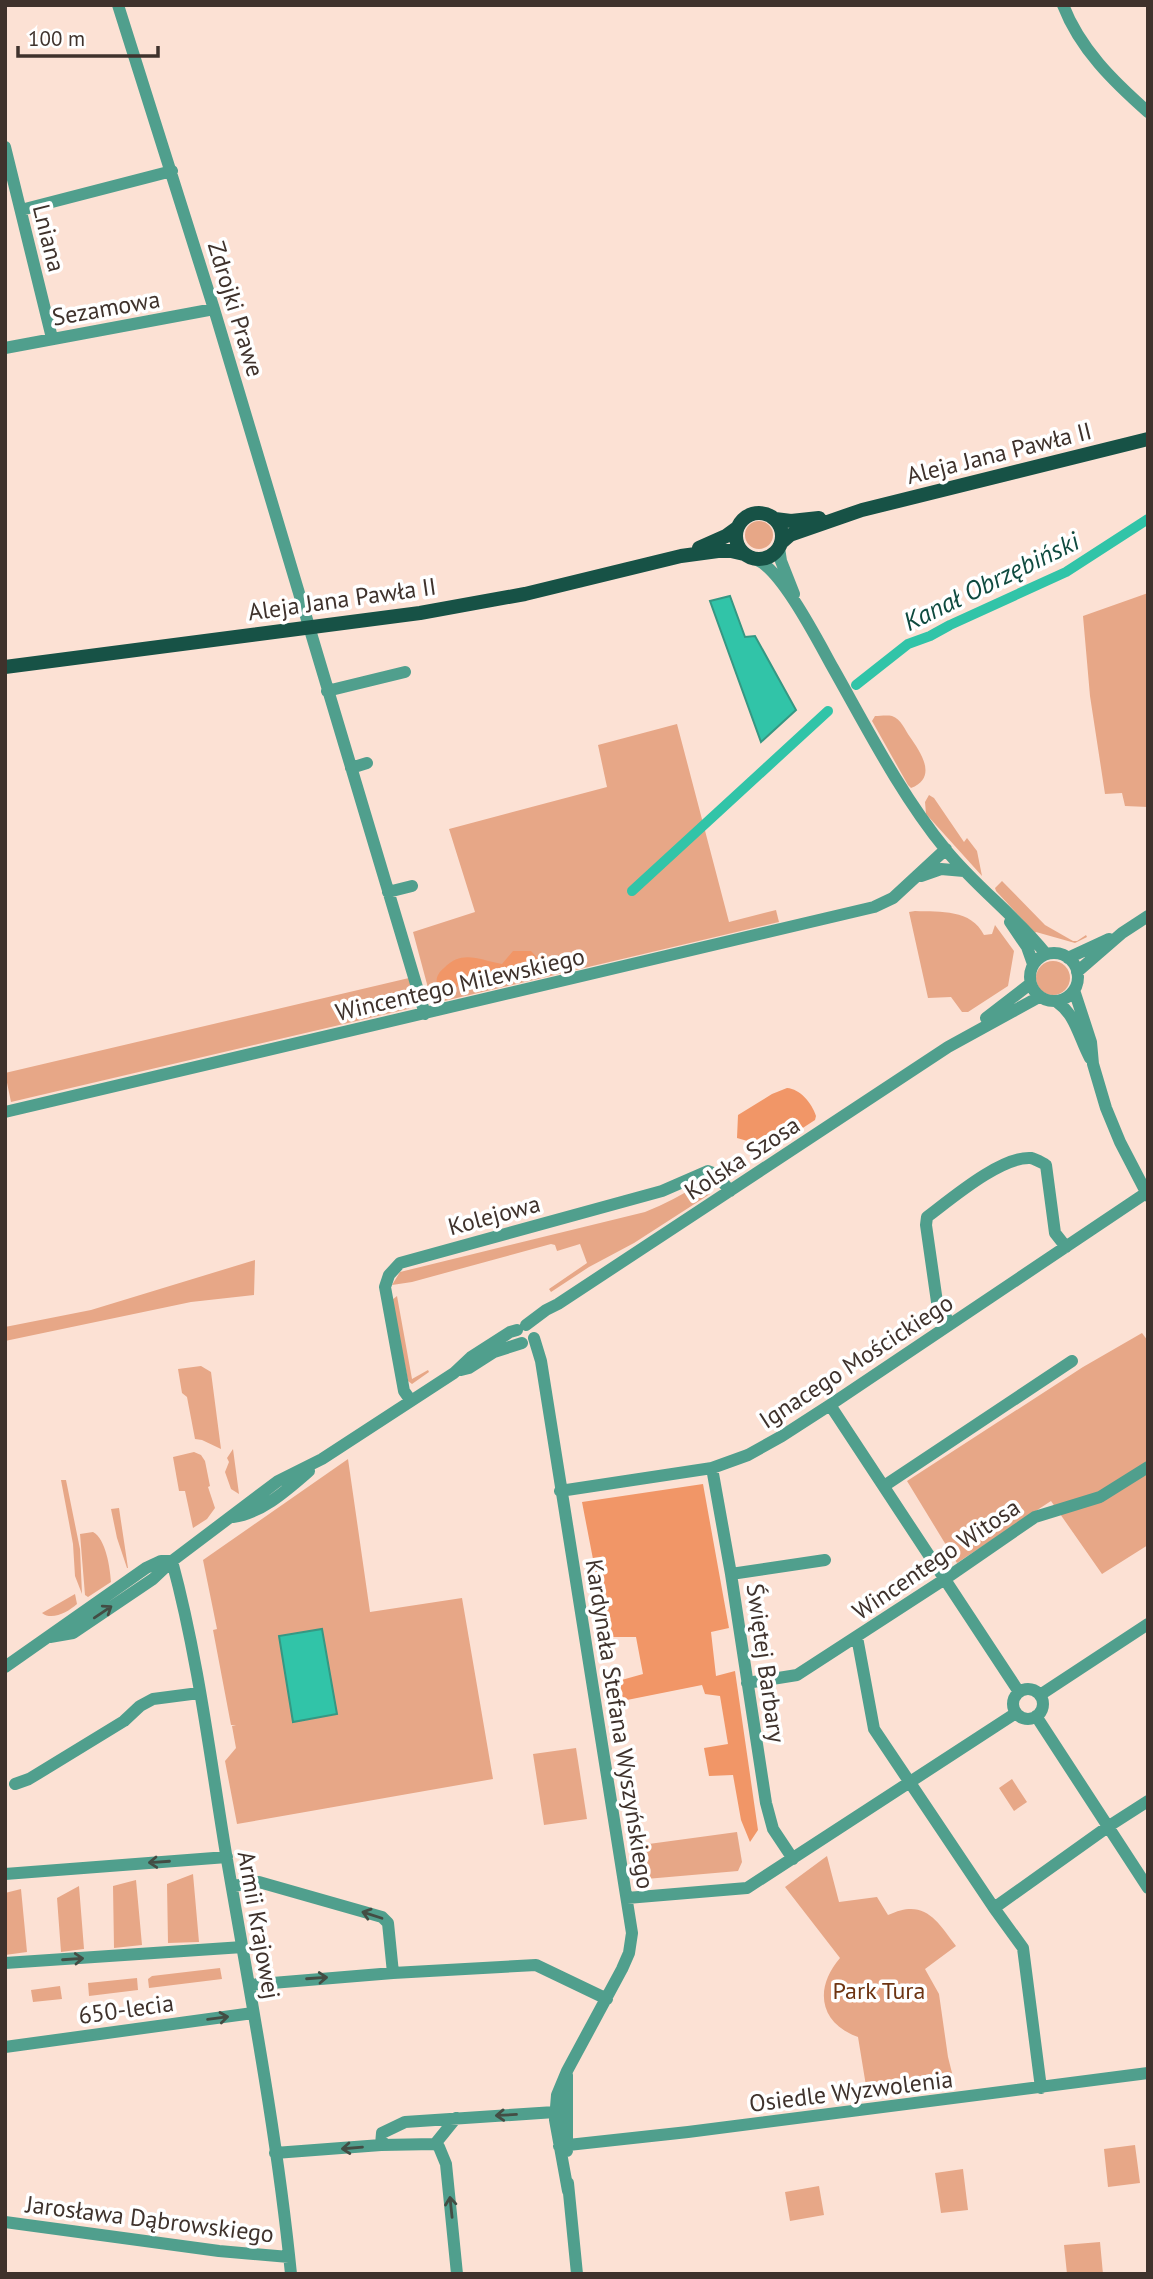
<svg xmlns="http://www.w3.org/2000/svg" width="1153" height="2279" viewBox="0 0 1153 2279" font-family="'PT Sans',sans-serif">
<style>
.green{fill:#e7a787}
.forest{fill:#f19667}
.water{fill:#31c4a8;stroke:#359883;stroke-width:2}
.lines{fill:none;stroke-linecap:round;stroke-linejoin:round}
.canal{stroke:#31c4a8;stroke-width:10}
.minor{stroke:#509f8d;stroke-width:12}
.major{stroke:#175246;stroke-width:14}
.oneway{stroke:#434d44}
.labels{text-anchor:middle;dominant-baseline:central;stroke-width:7;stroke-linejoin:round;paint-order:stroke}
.street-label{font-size:24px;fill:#3f322c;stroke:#fff}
.park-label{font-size:24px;fill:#6e3412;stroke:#fff}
.water-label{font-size:26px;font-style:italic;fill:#0e4a3f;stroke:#fff}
</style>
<rect width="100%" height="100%" fill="#fce1d4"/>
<path class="green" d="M745 535a14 14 0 1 1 28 0a14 14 0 1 1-28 0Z
M1148 593V807L1125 806 1122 793 1105 794 1090 696 1083 616Z
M875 716C880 716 887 715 892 716 901 719 905 730 910 737 921 753 938 777 911 788L908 785 872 721Z
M677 724 729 922 776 910 779 922 444 1001 431 999 413 932 475 912 449 829 607 787 598 745Z
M929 795 934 798 964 842 967 838 977 851 982 876 926 814 925 802Z
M1002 881 1045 925 1073 941H1077L1086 935 1087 937 1075 943 1036 932 1035 933 996 891 995 888Z
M915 911C941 912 971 909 984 935L992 934 995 925 1014 951 1008 986 968 1012H962L951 997 928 998 909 912Z
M1036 978a17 17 0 1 1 34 0a17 17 0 1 1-34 0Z
M409 978 415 1004 408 1009 11 1102 5 1073Z
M702 1183H706L711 1186 710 1194 634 1243 589 1267 551 1292 549 1289 587 1263 580 1244 557 1251 555 1245 551 1244 412 1282 392 1285 400 1272 645 1212C665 1204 683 1194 702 1183Z
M255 1260 254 1295 191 1302 5 1341V1327L91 1310Z
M397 1296 412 1379 428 1370 429 1372 412 1384 408 1381 392 1300Z
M1142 1333 1148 1341V1545L1102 1574 1051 1501 957 1563 907 1481 1083 1367Z
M201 1366 211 1372 221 1449 202 1440 195 1439 187 1397 182 1393 178 1369Z
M233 1449 239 1494 231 1489 225 1472 229 1462 227 1458Z
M194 1452 201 1455 205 1461 210 1486 208 1487 215 1508 207 1519 193 1528 185 1491H179L173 1457Z
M348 1459 370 1612 462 1598 493 1779 237 1824 225 1761 236 1748 232 1726 236 1725H231L213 1630 217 1629 203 1560Z
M61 1480H66L80 1549 82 1594 75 1576 73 1544Z
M119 1508 128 1568H127L117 1538 111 1509Z
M93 1532C106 1539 110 1568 111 1582L88 1597 85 1595 80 1534Z
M75 1594 77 1604C68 1612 52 1621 42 1613Z
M576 1748 587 1819 544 1825 533 1754Z
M1012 1779 1027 1802 1014 1811 999 1788Z
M737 1832 742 1862 738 1871 646 1879 638 1873 634 1846Z
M827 1856 839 1902 877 1897 888 1915C924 1898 936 1919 956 1946L925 1969 939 1994 948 2057 954 2081 867 2092 858 2037C819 2023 814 1988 840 1958L785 1887Z
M193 1874 199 1942 168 1943 167 1884Z
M136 1880 142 1945 114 1948 113 1886Z
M79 1886 84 1949 61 1952 57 1898Z
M21 1889 27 1952 5 1955V1893Z
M220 1968 222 1979 149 1988 148 1979 152 1976Z
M137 1978 138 1990 89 1996 88 1983Z
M60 1986 62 1999 33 2002 31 1990Z
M1135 2145 1140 2183 1108 2187 1104 2149Z
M963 2169 968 2210 941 2213 935 2173Z
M819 2186 824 2215 790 2221 785 2192Z
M1100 2242 1103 2274H1067L1064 2245Z"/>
<path class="forest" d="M513 951H531L542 963C528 970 515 975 499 978 478 982 471 975 451 991L438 988C435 979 437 974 444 968 462 949 480 960 502 964Z
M787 1088C800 1089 812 1103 816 1116L815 1120 772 1148 737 1138 738 1115 772 1094Z
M703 1484 729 1628 711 1632 716 1676 735 1671 758 1830 750 1842 741 1820 733 1775 709 1776 704 1748 728 1744 720 1696 705 1694 702 1685 622 1701 618 1681 643 1674 636 1637H608L582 1502Z"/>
<path class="water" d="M730 596 745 637 755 636 796 710 761 742 710 601Z
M322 1629 337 1714 293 1722 279 1636Z"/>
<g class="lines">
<path class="canal" d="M856 685 908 644 930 636 950 625 1066 572 1148 519
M632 891 828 711"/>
<path class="minor" d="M118 5 214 309 425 1014
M1063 5C1080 49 1113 81 1148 112
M5 147 52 338
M21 210 172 171
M5 348 214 309
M779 548 781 561 794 594
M757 560C782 570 819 643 833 668 868 730 901 795 946 850 977 888 1016 916 1046 954
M327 691 405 672
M351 768 367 763
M921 876 941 869 964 871
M388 892 412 886
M1010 922 1027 947 1033 964
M1030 977a24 24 0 1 1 48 0a24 24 0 1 1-48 0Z
M1068 958 1109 939
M1077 972 1122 933 1148 916
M1074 990 1091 1042 1093 1064 1106 1108 1120 1142 1148 1196
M1057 1002C1076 1015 1079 1038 1090 1058
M986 1018 1030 984
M5 1112 874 907 893 898 946 849
M950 1324 937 1302 926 1225 927 1217C951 1199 1001 1156 1031 1158 1036 1159 1042 1163 1046 1165L1055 1233 1066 1247
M526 1325 546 1310 558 1304 948 1047 1039 997
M534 1338 541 1361 632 1933 629 1953 622 1969 567 2071 557 2095 555 2120 568 2191
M461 1370 469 1368 494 1352 522 1343
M411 1401 404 1391 385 1287 389 1275 400 1263 662 1191 708 1171 716 1174 730 1191
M830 1405 1019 1692
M712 1468 731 1574 766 1803 773 1829 793 1859
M884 1486 1072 1361
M560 1491 712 1468 748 1455 782 1436 830 1405 1146 1193
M233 1517C262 1513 287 1490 309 1471
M172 1561C198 1657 210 1757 226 1854 250 1993 277 2133 291 2274
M731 1574 825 1560
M50 1637 73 1633 153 1579 172 1561 278 1481 322 1459 454 1373 471 1357 510 1332 517 1330
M857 1637 874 1729 994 1908
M5 1667 146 1568 161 1561H172
M747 1683 797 1675 945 1579 1035 1517 1100 1497 1148 1467
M1013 1704a15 15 0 1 1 30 0a15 15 0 1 1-30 0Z
M1040 1695 1148 1624
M1036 1716 1148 1888
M15 1784 29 1779 124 1721 140 1706 153 1699 199 1693
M5 1874 227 1857
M233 1886 259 1882 382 1917 388 1923 393 1973
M627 1898 747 1888 1016 1713
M5 1963 243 1947
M249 1985 393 1973 536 1965 607 1999
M5 2047 253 2013
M1041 2088 1023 1948 994 1908 1109 1826 1148 1801
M435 2144 439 2147 446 2164 457 2274
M435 2144 456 2118
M381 2145 435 2144
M559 2146 688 2132 1148 2073
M567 2151V2075
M275 2153 381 2145 382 2133 405 2122 555 2112
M568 2183 577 2274
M5 2222 219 2251 289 2257"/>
<path class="major" d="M736 536a23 23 0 1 1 46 0a23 23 0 1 1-46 0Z
M775 519 791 521 819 518
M782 542 790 535 862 510 1148 439
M699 548 726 536 737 528
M5 667 420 613 525 594 681 556 718 551H731L744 554"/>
</g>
<defs><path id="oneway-shaft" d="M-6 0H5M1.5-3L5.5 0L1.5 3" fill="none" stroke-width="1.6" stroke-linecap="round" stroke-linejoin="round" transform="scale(1.75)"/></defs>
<g class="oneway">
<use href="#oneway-shaft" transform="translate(103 1612) rotate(-34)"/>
<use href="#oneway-shaft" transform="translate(159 1862) rotate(176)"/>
<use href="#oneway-shaft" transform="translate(372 1915) rotate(-162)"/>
<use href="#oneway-shaft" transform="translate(73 1959) rotate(-4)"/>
<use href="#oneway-shaft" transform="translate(317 1978) rotate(-4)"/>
<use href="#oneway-shaft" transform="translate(218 2018) rotate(-7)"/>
<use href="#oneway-shaft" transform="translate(506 2115) rotate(177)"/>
<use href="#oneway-shaft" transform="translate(352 2148) rotate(175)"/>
<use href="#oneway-shaft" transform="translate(451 2207) rotate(-96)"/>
</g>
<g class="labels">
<g class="street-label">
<text transform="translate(49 238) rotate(76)">Lniana</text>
<text transform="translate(106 308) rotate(-10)">Sezamowa</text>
<text transform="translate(236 309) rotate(73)">Zdrojki Prawe</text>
<text transform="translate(999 453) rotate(-14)">Aleja Jana Pawła II</text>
<text transform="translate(342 599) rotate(-8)">Aleja Jana Pawła II</text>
<text transform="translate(460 984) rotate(-13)">Wincentego Milewskiego</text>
<text transform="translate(742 1158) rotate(-33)">Kolska Szosa</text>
<text transform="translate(494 1215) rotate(-15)">Kolejowa</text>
<text transform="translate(856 1361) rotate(-33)">Ignacego Mościckiego</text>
<text transform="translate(936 1559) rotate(-34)">Wincentego Witosa</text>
<text transform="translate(766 1663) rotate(82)">Świętej Barbary</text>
<text transform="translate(620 1724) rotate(81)">Kardynała Stefana Wyszyńskiego</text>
<text transform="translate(259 1925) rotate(80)">Armii Krajowej</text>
<text transform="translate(126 2009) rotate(-8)">650-lecia</text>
<text transform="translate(851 2091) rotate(-7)">Osiedle Wyzwolenia</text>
<text transform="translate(150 2219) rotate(7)">Jarosława Dąbrowskiego</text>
</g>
<g class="park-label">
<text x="879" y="1990">Park Tura</text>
</g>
<g class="water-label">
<text transform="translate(991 581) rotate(-26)">Kanał Obrzębiński</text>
</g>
</g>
<rect width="1153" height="2279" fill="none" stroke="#3f322c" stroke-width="14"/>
<path d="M18 46v10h140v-10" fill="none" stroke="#3f322c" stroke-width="3.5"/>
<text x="28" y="46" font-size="21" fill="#3f322c" stroke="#ffffff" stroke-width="5" paint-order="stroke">100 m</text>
</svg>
